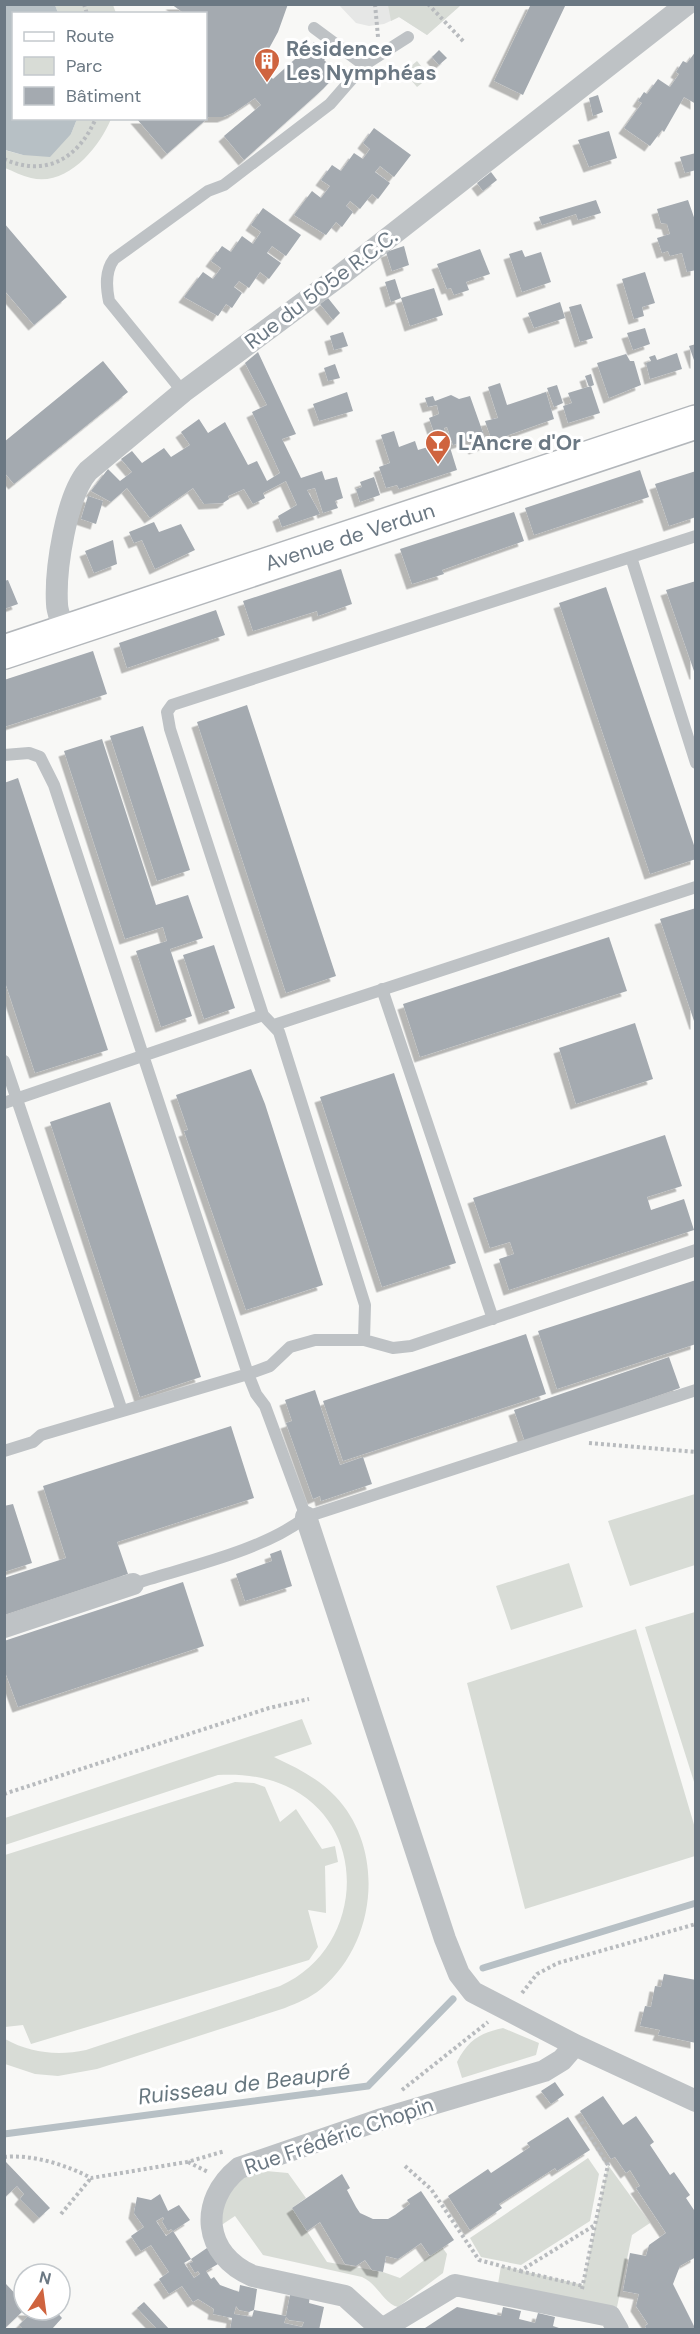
<svg xmlns="http://www.w3.org/2000/svg" width="700" height="2334" viewBox="0 0 700 2334" font-family="'DM Sans',sans-serif">
<style>
.built{fill:#e6e7e6}
.green{fill:#d8dcd6}
.water{fill:#b7c0c5}
.lines{fill:none;stroke-linecap:round;stroke-linejoin:round}
.stream{stroke:#b7c0c5;stroke-width:7}
.building{fill:#a4aab0;fill-rule:evenodd;filter:url(#shadow)}
.secondary-casing{stroke:#b3b7bb;stroke-width:36}
.path{stroke:#b8bbbe;stroke-width:4;stroke-dasharray:3 3;stroke-linecap:butt}
.service{stroke:#bec2c5;stroke-width:12}
.minor{stroke:#bec2c5;stroke-width:22}
.secondary{stroke:#fff;stroke-width:33}
.labels{text-anchor:middle;dominant-baseline:central;stroke-width:6;stroke-linejoin:round;paint-order:stroke}
.poi-label{font-size:21px;font-weight:bold;fill:#6b7883;stroke:#fff;text-anchor:start}
.street-label{font-size:21px;fill:#6b7883;stroke:#fff}
.water-label{font-size:22px;font-style:italic;fill:#67777f;stroke:#fff}
</style>
<defs>
<filter id="shadow"><feDropShadow dx="-5.5" dy="5.5" stdDeviation="0" flood-color="#0004"/></filter>
</defs>
<rect width="100%" height="100%" fill="#f8f8f6"/>
<path class="built" d="M339 5H461L427 35 399 17 384 24 369 26 356 23Z"/>
<path class="green" d="M55 5H113L116 13H58Z
M388 5V4L461 5 427 35 399 17 391 21Z
M417 61 430 77 417 87 404 72Z
M77 119H111C99 148 67 187 31 178 22 176 13 171 5 168L4 150 23 155 71 134Z
M695 1494V1565L630 1586 608 1521Z
M569 1563 583 1607 511 1630 496 1586Z
M695 1612H696L695 1785 645 1627Z
M636 1629 695 1828V1856L525 1909 467 1683Z
M302 1719 312 1744 274 1757C297 1768 318 1778 335 1796 386 1849 377 1943 321 1989 310 1998 297 2003 285 2008L97 2069 58 2076 35 2074 5 2064V2039C30 2053 58 2056 86 2050L280 1986C364 1949 372 1825 286 1786 264 1776 242 1774 218 1775L5 1845V1818Z
M235 1782 254 1783 265 1787 280 1822 296 1809 322 1849 335 1846 338 1862 325 1866 326 1913 308 1910 318 1947 309 1960 31 2044 23 2025 5 2027V1855Z
M503 2028 539 2043 536 2055 462 2078 457 2062C468 2040 480 2033 503 2028Z
M588 2158 599 2174 590 2221 521 2265 481 2257 470 2238Z
M608 2165 650 2223 632 2235 617 2307 498 2284 501 2266 583 2285Z
M266 2171 288 2173 306 2198 292 2208 327 2262 383 2272 400 2278 442 2247 447 2254 443 2273 398 2307C383 2303 378 2284 362 2277L263 2255 235 2216 220 2226V2206L243 2176Z"/>
<path class="water" d="M4 5H55L58 13 14 14V118L77 119 71 134 50 157 23 155 5 150Z"/>
<g class="lines">
<path class="stream" d="M483 1968 696 1903
M4 2134 368 2086 453 1999"/>
</g>
<path class="building" d="M171 4H288L278 32 260 65 273 79 314 42 328 56 324 60 338 73 323 89 244 160 224 136 261 105 255 98 233 113 223 117H209L167 154 136 118H206V14H185Z
M531 4H566L523 95 494 81Z
M439 50 447 58 439 65 432 57Z
M696 51V104L684 97 664 132 662 130 650 146 624 128 642 103 638 101 644 92 647 94 658 79 670 87 679 74 676 72 683 61 687 63Z
M598 95 603 112 593 116 589 98Z
M374 128 411 155 394 177 380 166 375 172 390 183 378 199 372 194 360 209 350 201 346 206 353 212 342 227 336 222 326 235 294 215 312 191 321 198 330 186 321 180 332 165 341 171 354 153 363 159 370 149 363 143Z
M609 131 617 158 589 167 578 140Z
M696 153V170L685 173 680 157Z
M491 172 497 180 483 191 477 183Z
M596 200 601 213 578 220 576 214 542 225 539 217Z
M688 200 696 223V270L687 272 682 253 670 256 668 251 662 253 657 238 670 234 667 224 661 223 657 209Z
M263 208 301 235 286 256 272 246 267 253 281 263 269 279 260 272 249 288 239 281 234 287 242 293 232 308 226 304 218 316 184 297 203 272 213 279 221 268 211 261 222 246 231 252 242 236 253 244 261 232 251 225Z
M4 223 67 297 34 325 4 290Z
M404 246 409 265 392 271 386 252Z
M480 249 490 274 466 282 469 290 454 295 451 288 447 289 437 264Z
M522 250 525 257 541 252 551 282 522 292 509 254Z
M645 272 655 303 642 307 644 316 634 319 622 279Z
M395 279 401 298 391 302 385 282Z
M434 288 443 315 410 326 401 298Z
M328 298 340 313 333 320 320 304Z
M560 302 565 318 534 328 528 313Z
M581 304 593 338 580 342 569 307Z
M645 328 650 344 633 350 627 333Z
M343 332 348 346 334 350 330 336Z
M696 344V363H695L689 346Z
M258 352 296 434 282 439 301 478 322 471 325 480 337 477 343 498 335 501 338 508 323 513 315 488 307 490 320 514 282 527 278 516 297 505 286 481 263 493 265 498 253 504 244 489 228 496 229 499 223 503 204 504 193 488 150 518 127 488 111 502 91 491 108 469 120 481 132 472 121 459 132 451 142 463 164 448 171 457 190 445 181 432 199 419 208 433 225 422 248 465 257 461 267 481 280 473 252 412 267 405 245 363Z
M625 352 630 361H634L641 385 609 398 597 363 626 354Z
M677 353 682 369 650 379 646 363 651 361 649 357 655 355 657 360Z
M103 361 128 392 14 484 4 472V442Z
M335 364 340 378 328 381 324 368Z
M591 374 594 385 589 387 585 376Z
M500 383 507 405 546 392 554 419 492 441 485 421 498 418 488 387Z
M557 385 563 403 554 407 547 388Z
M591 386 600 413 568 423 563 406 572 403 568 393Z
M347 392 353 411 319 421 313 404Z
M451 395 459 399 470 396 487 444 474 449 471 439 453 445 447 427 444 428 457 470 399 489 397 485 386 488 379 467 390 463 381 435 394 431 399 447 415 441 418 450 438 444 429 418 439 414 437 405 428 407 425 398 433 396 435 401Z
M640 470 649 497 534 535 525 508Z
M696 471V517L669 526 655 484Z
M374 477 380 495 360 502 356 489 362 487 360 482Z
M88 496 103 501 96 524 81 519Z
M514 512 524 541 442 570 444 574 412 584 400 549Z
M154 522 159 532 181 524 195 550 155 569 142 540 134 543 129 532Z
M113 540 117 564 94 573 85 551Z
M341 569 352 604 318 616 317 611 253 631 243 601Z
M8 580 18 604 4 609V581Z
M696 581V674H695L666 590Z
M606 587 696 851V859L650 874 559 603Z
M216 610 225 635 127 668 119 643Z
M93 651 107 694 4 727V680Z
M247 705 336 976 286 993 197 722Z
M143 726 190 870 157 881 110 736Z
M102 739 156 905 188 895 203 938 170 949 192 1016 161 1027 136 951 167 941 163 927 125 939 64 751Z
M18 778 108 1050 35 1073 4 979V783Z
M696 908V1024H695L660 919Z
M609 937 627 991 420 1057 403 1004Z
M214 945 235 1008 204 1019 183 955Z
M635 1023 653 1079 576 1104 559 1048Z
M251 1069 265 1104 323 1285 246 1310 184 1131 188 1130 176 1095Z
M394 1073 456 1263 382 1287 320 1097Z
M110 1102 201 1377 140 1397 50 1122Z
M665 1135 682 1186 647 1197 651 1210 684 1199 694 1230 509 1290 499 1259 514 1254 510 1242 490 1248 473 1198Z
M696 1280V1344L557 1389 538 1331Z
M526 1334 546 1394 343 1461 323 1401Z
M669 1357 680 1388 525 1442 514 1410Z
M315 1390 340 1465 363 1457 372 1484 321 1501 320 1496 313 1499 286 1423 292 1421 285 1400Z
M231 1426 254 1498 117 1542 128 1574 4 1615V1578L66 1558 43 1486Z
M13 1504 32 1563 4 1572V1506Z
M281 1550 292 1586 245 1601 236 1574 272 1561 270 1554Z
M183 1582 204 1646 18 1707 4 1669V1641Z
M664 1974 696 1980V2043L658 2035 660 2030 640 2026 645 2006 651 2007 655 1986 661 1987Z
M555 2082 564 2095 551 2104 541 2091Z
M603 2096 623 2125 636 2116 654 2142 650 2145 670 2175 674 2172 690 2195 686 2198 696 2213V2257L680 2266 673 2284 696 2330H647L645 2326 648 2324 636 2306 639 2294 623 2291 630 2253 646 2256 649 2245 666 2233 636 2188 640 2186 630 2170 626 2173 615 2157 611 2159 580 2111Z
M568 2117 590 2150 557 2171 555 2168 499 2204 502 2208 470 2230 448 2196 488 2169 491 2173 530 2147 527 2143Z
M6 2162 50 2208 39 2218 20 2199 24 2194 17 2186 4 2198Z
M342 2174 350 2188 347 2190 356 2207 360 2213 373 2219H388L395 2215 410 2204 407 2200 421 2191 454 2240 430 2256 421 2243 398 2259 386 2256 383 2272 372 2270 365 2260 356 2266 345 2264 320 2222 307 2231 292 2208Z
M160 2194 168 2211 179 2205 190 2220 173 2231 171 2229 168 2231 162 2221 164 2219 163 2217 156 2221 166 2236 173 2231 191 2259 184 2263 194 2278 200 2274 198 2271 195 2273 189 2263 193 2262 191 2259 207 2248 218 2264 206 2271 211 2279 214 2277 220 2285 239 2292 240 2285 257 2289 254 2310 249 2312 239 2310 236 2306 234 2314 252 2317 254 2310 286 2316 291 2290 310 2294 309 2303 324 2307 319 2330H230L232 2318 213 2314 214 2309 198 2299 193 2302 182 2286 169 2294 159 2279 169 2272 151 2245 141 2251 131 2236 144 2227 134 2213 137 2197 151 2200ZM286 2317 289 2320 304 2322 302 2327 284 2323Z
M6 2284 24 2303V2310H55L62 2318 51 2330H24L19 2325 28 2316 23 2311 4 2329Z
M144 2302 170 2330H158L137 2308Z
M457 2307 501 2316 503 2307 521 2311 519 2319 535 2323 538 2313 555 2317 553 2326 565 2330H422Z"/>
<g class="lines">
<defs>
<path id="secondary" d="M4 652 696 422"/>
</defs>
<use href="#secondary" class="secondary-casing"/>
<path class="path" d="M84 4 87 14
M375 4 378 37
M428 4 464 42
M4 159C46 178 79 158 96 118
M589 1443 696 1452
M4 1794 269 1708 309 1699
M522 1993 537 1974 558 1963 696 1924
M402 2090 488 2022
M4 2157C32 2154 67 2165 91 2178L187 2162 225 2151
M188 2162 208 2172
M405 2166 431 2189 479 2260 520 2271 595 2225 608 2165 579 2118
M61 2214 91 2178
M520 2271 583 2286
M582 2289 595 2225"/>
<path class="service" d="M314 28 364 65
M183 392 109 301C106 286 105 271 114 259L208 191 224 185 330 104 364 65 408 37
M631 557 696 763
M4 755 29 753 40 757 54 785 248 1374 256 1394 265 1406 306 1517
M382 989 493 1319
M274 1025 696 887
M4 1061 122 1411
M4 1103 263 1015
M364 1340 365 1305 279 1032 263 1015 170 729 167 712 172 705 696 536
M4 1451 33 1442 41 1435 248 1374 270 1366 290 1347 315 1340H364L393 1348 411 1346 696 1250
M133 1584C186 1567 263 1551 306 1517L696 1390"/>
<path class="minor" d="M64 631C62 622 57 612 57 604 55 570 66 496 88 471L183 392 337 278 687 4
M306 1517 445 1939 459 1974 473 1992 575 2045 696 2101
M4 1627 133 1584
M575 2045 562 2060 544 2071 382 2119 239 2168C198 2201 203 2255 253 2276L345 2296 377 2325 384 2328 455 2285 610 2316 618 2330"/>
<use href="#secondary" class="secondary"/>
</g>
<defs>
<symbol id="building-pin" viewBox="-11 -11 22 30"><path d="M0 17L-7.5 6A9.5 9.5 0 1 1 7.5 6Z" fill="#cf643f" stroke="#fff"/><path d="M-4-6H4V6H1V3H-1V6H-4ZM-2.5-4.3h1.7v1.8h-1.7ZM.8-4.3h1.7v1.8H.8ZM-2.5-1h1.7V.8h-1.7ZM.8-1h1.7V.8H.8Z" fill="#fff"/></symbol>
<symbol id="bar-pin" viewBox="-11 -11 22 30"><path d="M0 17L-7.5 6A9.5 9.5 0 1 1 7.5 6Z" fill="#cf643f" stroke="#fff"/><path d="M-6-5H6L.8 .8V4.5H3.5V6h-7V4.5H-.8V.8Z" fill="#fff"/></symbol>
</defs>
<g fill-rule="evenodd">
<use href="#building-pin" x="252" y="46" width="30" height="40"/>
<use href="#bar-pin" x="423" y="428" width="30" height="40"/>
</g>
<g class="labels">
<g class="poi-label">
<text x="286" y="49">Résidence<tspan x="286" dy="24">Les Nymphéas</tspan></text>
<text x="458" y="443">L'Ancre d'Or</text>
</g>
<g class="street-label">
<text transform="translate(321 289) rotate(-37)">Rue du 505e R.C.C.</text>
<text transform="translate(350 537) rotate(-18)">Avenue de Verdun</text>
<text transform="translate(339 2136) rotate(-19)">Rue Frédéric Chopin</text>
</g>
<g class="water-label">
<text transform="translate(244 2084) rotate(-7)">Ruisseau de Beaupré</text>
</g>
</g>
<rect width="700" height="2334" fill="none" stroke="#6b7883" stroke-width="12"/>
<rect x="12" y="12" width="195" height="108" fill="#ffffff" stroke="#c4c9cd" stroke-width="1.5"/>
<rect x="24" y="32" width="30" height="9" fill="#ffffff" stroke="#c4c9cd" stroke-width="1.5"/>
<text x="66" y="42" font-size="18" fill="#6b7883">Route</text>
<rect x="24" y="57" width="30" height="18" fill="#d8dcd6" stroke="#c4c9cd" stroke-width="1.5"/>
<text x="66" y="72" font-size="18" fill="#6b7883">Parc</text>
<rect x="24" y="87" width="30" height="18" fill="#a4aab0" stroke="#c4c9cd" stroke-width="1.5"/>
<text x="66" y="102" font-size="18" fill="#6b7883">Bâtiment</text>
<g transform="translate(42 2292) rotate(13)"><circle r="28" fill="#ffffff" stroke="#c4c9cd" stroke-width="1.5"/>
<path d="M0-4.5L10 22L0 15L-10 22Z" fill="#cf643f"/>
<text y="-9" font-size="16" font-weight="bold" text-anchor="middle" fill="#6b7883">N</text>
</g>
</svg>
